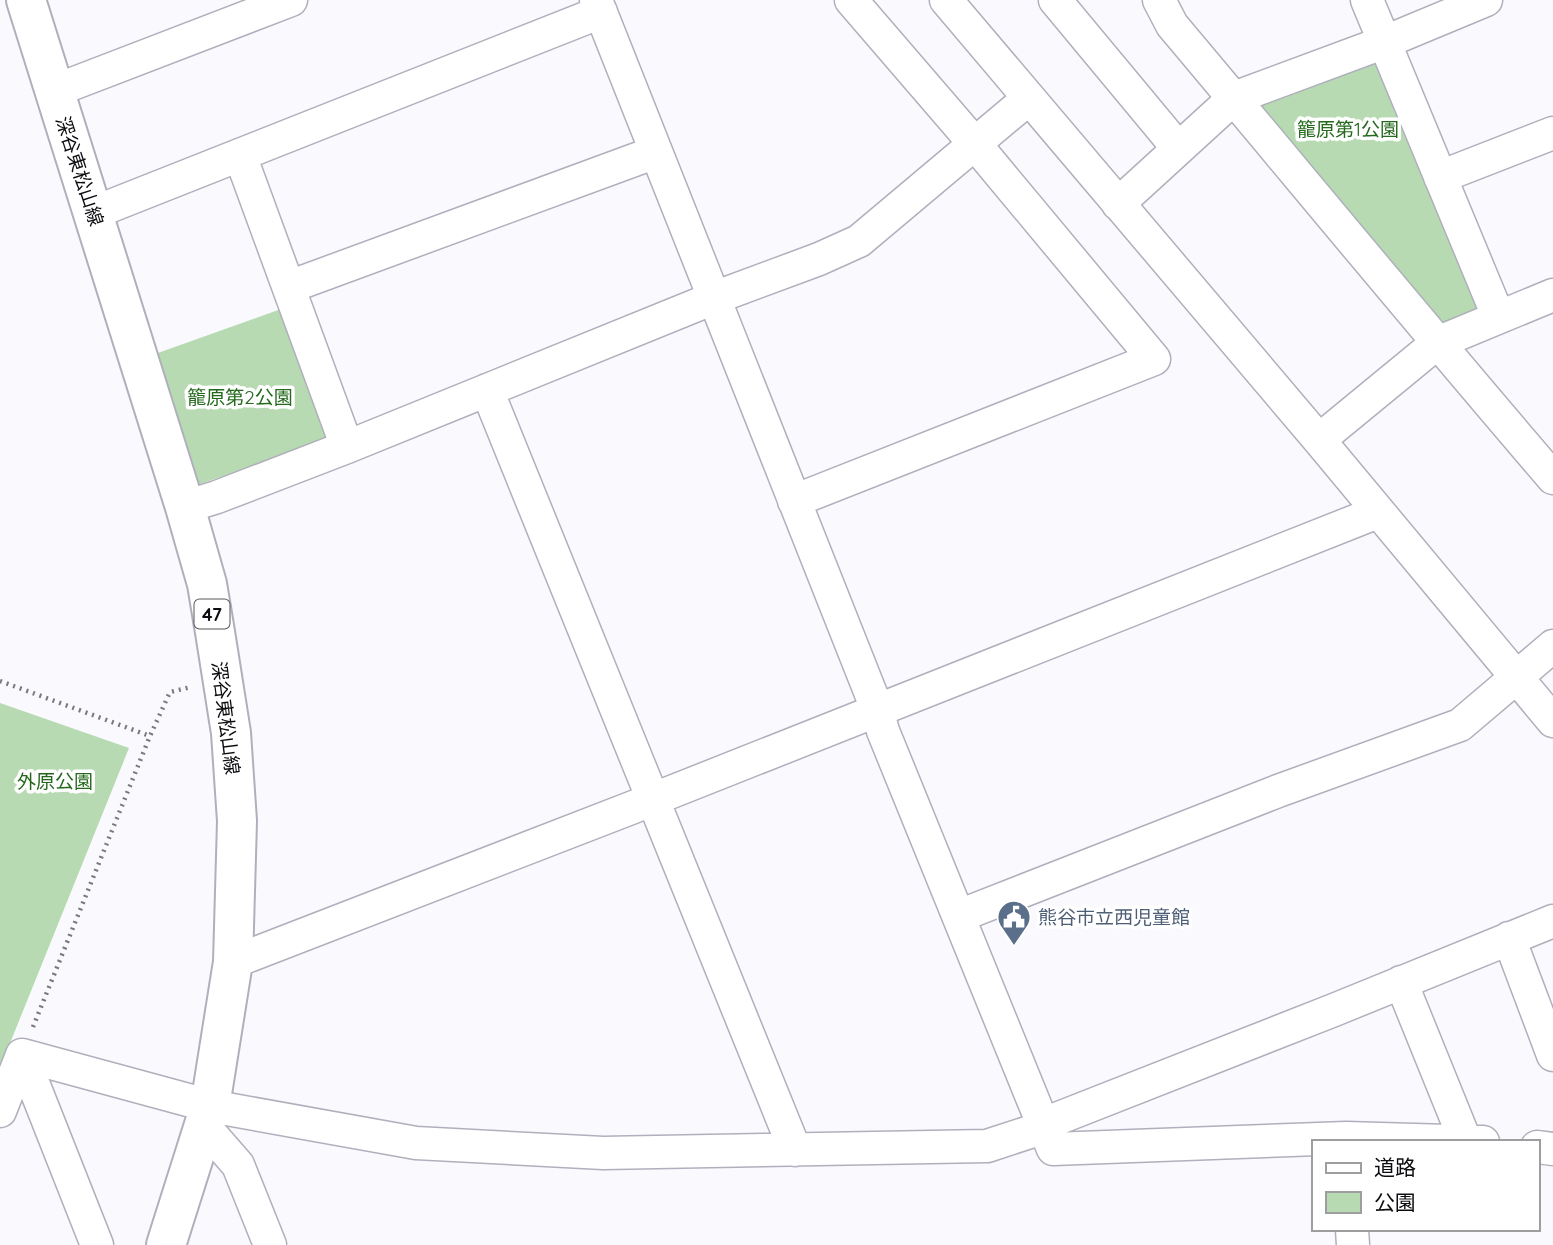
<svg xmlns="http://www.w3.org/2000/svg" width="1553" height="1245" viewBox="0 0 1553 1245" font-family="Quicksand,'Noto Sans JP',sans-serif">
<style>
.green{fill:#b7dab2}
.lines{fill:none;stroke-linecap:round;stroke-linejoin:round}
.minor-casing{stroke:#afb0bc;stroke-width:35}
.major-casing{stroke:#afb0bc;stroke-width:42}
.path{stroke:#79797d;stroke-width:4.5;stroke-dasharray:2 5;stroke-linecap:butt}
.minor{stroke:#fff;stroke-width:32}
.major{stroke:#fff;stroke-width:38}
.labels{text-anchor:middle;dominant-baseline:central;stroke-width:7;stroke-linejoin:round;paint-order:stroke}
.shield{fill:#fff;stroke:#565658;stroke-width:2}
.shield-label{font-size:18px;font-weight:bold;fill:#0d0d11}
.park-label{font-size:19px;fill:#24691c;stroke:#fff}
.street-label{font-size:19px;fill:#0d0d11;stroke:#fff}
.service-label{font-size:19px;fill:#4e5e75;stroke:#fff;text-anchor:start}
</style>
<rect width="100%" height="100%" fill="#f9f9fe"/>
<path class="green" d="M1375 56 1482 310 1438 325 1261 106Z
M281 309 330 440 191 487 155 354Z
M0 703 129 748 0 1068Z"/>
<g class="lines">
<defs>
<path id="minor" d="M596 0 877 709 883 731 1053 1149 1346 1138 1483 1142
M946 0 1319 440 1553 721
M1055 0 1178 148
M1159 0 1172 25C1299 176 1424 328 1553 478
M1367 0 1498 316
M54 91 291 0
M240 155 347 447
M1440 177 1553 133
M1118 204 1234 98 1385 42 1486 0
M93 213 601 12
M289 287 656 152
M487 390 795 1150
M1319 440 1437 343 1553 295
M794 501 1154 359 975 144 851 0
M185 507 217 497 347 447 714 298 819 259 859 241 1028 99
M959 916 1278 791 1460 725 1553 646
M1509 938 1553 1055
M233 962 631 808 1378 512
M1401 982 1465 1140
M22 1055 210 1106 416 1143 603 1153 987 1146 1045 1127 1059 1118 1334 1010 1553 921
M22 1055 97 1245
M0 1111 22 1055
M204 1126 238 1165 270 1245
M1537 1147 1553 1149
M1352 1229 1353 1245"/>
<path id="major" d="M26 0 185 507 207 584 215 632 231 733 237 821 233 962 210 1106 166 1245"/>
</defs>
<use href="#minor" class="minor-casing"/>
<use href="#major" class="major-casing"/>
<path class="path" d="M0 681 150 736
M33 1027 150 736 170 692 191 687"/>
<use href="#minor" class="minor"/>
<use href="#major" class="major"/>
</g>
<defs>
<symbol id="civic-pin" viewBox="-11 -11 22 30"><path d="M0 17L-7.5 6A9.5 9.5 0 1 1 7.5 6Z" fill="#5c6f8a" stroke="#fff"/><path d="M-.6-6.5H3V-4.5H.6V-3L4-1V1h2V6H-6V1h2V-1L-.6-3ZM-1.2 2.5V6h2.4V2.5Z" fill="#fff"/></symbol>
</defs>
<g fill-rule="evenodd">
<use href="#civic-pin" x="995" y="898" width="38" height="52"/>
</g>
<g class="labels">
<rect class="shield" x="194.5" y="599.5" width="35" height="29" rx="5"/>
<g class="shield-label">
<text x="212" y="614">47</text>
</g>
<g class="park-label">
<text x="1348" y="129">籠原第1公園</text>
<text x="240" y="397">籠原第2公園</text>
<text x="55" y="781">外原公園</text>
</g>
<g class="street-label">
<text transform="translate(80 171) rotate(72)">深谷東松山線</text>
<text transform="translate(226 718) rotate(83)">深谷東松山線</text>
</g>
<g class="service-label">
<text x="1038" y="917">熊谷市立西児童館</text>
</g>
</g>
<rect x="1312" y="1140" width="228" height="91" fill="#ffffff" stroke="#9e9ea0" stroke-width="2"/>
<rect x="1326" y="1163" width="35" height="10" fill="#ffffff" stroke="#9e9ea0" stroke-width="2"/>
<text x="1374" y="1175" font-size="21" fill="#0d0d11">道路</text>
<rect x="1326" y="1192" width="35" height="21" fill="#b7dab2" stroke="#9e9ea0" stroke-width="2"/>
<text x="1374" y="1210" font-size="21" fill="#0d0d11">公園</text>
</svg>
